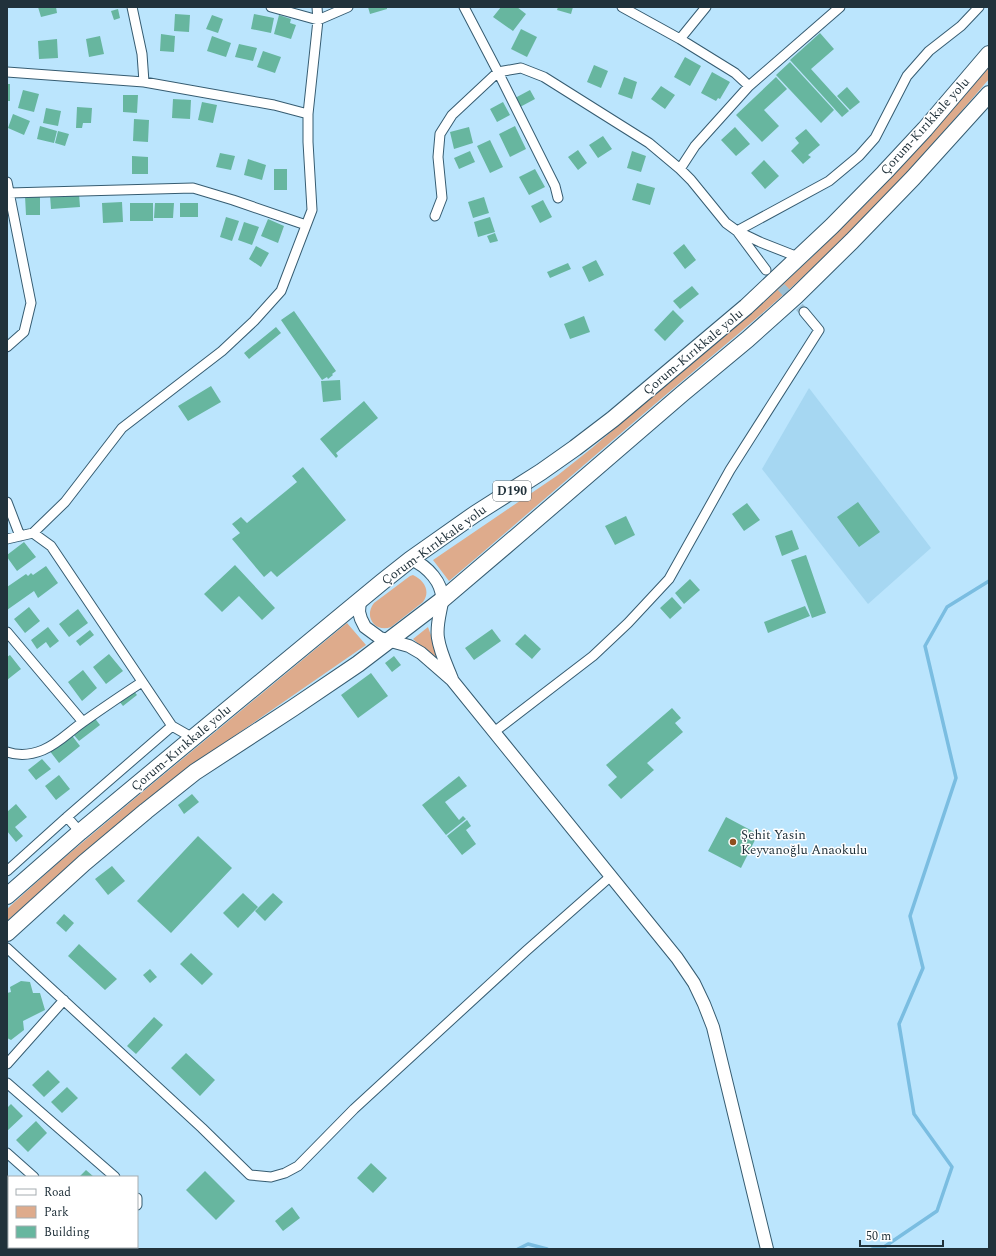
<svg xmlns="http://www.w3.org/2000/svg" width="996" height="1256" viewBox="0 0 996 1256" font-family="Spectral,serif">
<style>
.built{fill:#a6d7f2}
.green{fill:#deab8c}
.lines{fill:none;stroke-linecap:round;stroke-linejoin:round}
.stream{stroke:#7abde1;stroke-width:3.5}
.building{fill:#67b69f}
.minor-tunnel{stroke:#9cc1d6;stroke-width:9;stroke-dasharray:9 4.5;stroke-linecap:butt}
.minor-casing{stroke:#365c71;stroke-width:11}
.tertiary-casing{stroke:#365c71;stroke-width:14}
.trunk-casing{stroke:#365c71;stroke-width:18}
.minor{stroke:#fff;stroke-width:9}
.tertiary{stroke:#fff;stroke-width:12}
.trunk{stroke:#fff;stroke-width:16}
.poi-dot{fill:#904e1d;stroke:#fff;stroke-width:1.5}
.labels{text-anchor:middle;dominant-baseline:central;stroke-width:3;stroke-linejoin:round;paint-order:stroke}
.shield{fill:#fff;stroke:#647076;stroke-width:1}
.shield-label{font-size:12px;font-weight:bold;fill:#21323b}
.street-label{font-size:13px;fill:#21323b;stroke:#fff}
.poi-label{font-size:13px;fill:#21323b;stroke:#fff;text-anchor:start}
</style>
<rect width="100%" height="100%" fill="#bbe5fd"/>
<path class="built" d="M809 388 931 548 868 604 762 469Z"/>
<path class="green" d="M989 67V79C938 139 885 198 828 253 773 307 713 354 655 404 586 463 518 522 449 581L433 560 558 475 592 448 764 302 812 257 875 195 939 125Z
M413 575C424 580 431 591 423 602L391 627C376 633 363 617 374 603L410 576Z
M347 623 366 645 185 770 118 824 7 921V909L58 863 145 790Z
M428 627 442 666 413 639Z"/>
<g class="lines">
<path class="stream" d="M518 1249 528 1244 547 1249
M872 1249 884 1247 937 1211 952 1167 914 1114 899 1024 923 968 910 916 956 778 925 646 947 607 989 581"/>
</g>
<path class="building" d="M38 7H56L57 13 41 17Z
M368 7H387V9L370 14Z
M501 7H517L526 14 513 31 493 17Z
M558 7H573L571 14 557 10Z
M118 9 120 18 114 20 111 11Z
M175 14 190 15 189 32 174 31Z
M254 14 274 18 271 33 251 29Z
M212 15 223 19 218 33 206 29Z
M279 15 291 19 290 23 296 25 291 39 274 34Z
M521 29 537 37 527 57 511 49Z
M820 33 834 49 811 69 849 111 842 117 790 60Z
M161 34 175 36 174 52 160 51Z
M100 36 104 54 89 57 86 39Z
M212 36 231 43 226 57 207 51Z
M57 39 58 58 39 59 38 41Z
M239 44 257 48 253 61 235 57Z
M263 51 281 57 275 73 257 67Z
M685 57 701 66 690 86 674 77Z
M790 62 834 110 821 123 776 75Z
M594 65 608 71 601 88 587 82Z
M712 72 730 82 720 99 718 98 716 101 701 93Z
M624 77 637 82 632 99 618 94Z
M776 77 787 89 764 110 779 126 762 142 736 115Z
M7 84H10V101H7Z
M661 86 675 95 665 109 651 99Z
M847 87 860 102 850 110 837 96Z
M23 90 39 94 34 112 18 108Z
M530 90 535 99 520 107 515 98Z
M123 95H138L137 113 123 112Z
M173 99 191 100 190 119 172 118Z
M202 102 217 105 213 123 198 120Z
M503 102 510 115 497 122 490 109Z
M77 107 92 108 91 123H83L82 128H76Z
M46 108 61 111 58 126 43 123Z
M13 114 30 121 24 135 8 128Z
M134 119 149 120 148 142 133 141Z
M40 126 57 131 54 143 37 139Z
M515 126 526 149 510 157 499 134Z
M469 127 473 143 454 149 450 132Z
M735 127 750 144 736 156 721 140Z
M806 129 820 145 808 155 811 157 803 164 791 151 799 143 795 138Z
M58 131 69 134 65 146 55 143Z
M603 136 612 149 598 158 589 145Z
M490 140 503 167 490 173 477 146Z
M578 150 587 163 578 170 568 157Z
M470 151 475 162 459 169 454 158Z
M632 151 646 156 641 172 627 168Z
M220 153 235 156 231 170 216 167Z
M132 156 148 157V174H132Z
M248 159 266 165 262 180 244 175Z
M764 160 779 176 765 189 751 173Z
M274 169H287V190H274Z
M535 169 545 187 529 195 519 177Z
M637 183 655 188 650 205 632 200Z
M79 194 80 207 51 209 50 195Z
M25 196H40V215H26Z
M484 197 489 213 473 218 468 202Z
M543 200 552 217 540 223 531 206Z
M122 202 123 222 103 223 102 203Z
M130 203H153V221H130Z
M155 203H174L173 218H154Z
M180 203H198V217H180Z
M226 217 239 221 232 241 220 237Z
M490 217 495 232 478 237 474 222Z
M268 219 284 226 278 243 261 236Z
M244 222 259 227 252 245 238 240Z
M495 233 498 241 490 243 487 236Z
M684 244 696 260 685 269 673 253Z
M256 246 269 253 261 267 249 259Z
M596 260 604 275 589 282 582 267Z
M568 263 571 269 550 278 547 272Z
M692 286 699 294 680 309 673 301Z
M673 310 684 321 665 341 654 330Z
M294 311 336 371 332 374 333 375 328 379 327 377 322 380 281 320Z
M584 316 590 332 570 339 564 324Z
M276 327 281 333 249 359 244 353Z
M340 380 341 400 323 402 321 381Z
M211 386 221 402 188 421 178 406Z
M364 401 378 418 336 453 338 456 336 458 320 439Z
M303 467 346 520 277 577 271 571 264 577 232 539 240 533 232 524 241 517 247 523 297 482 292 476Z
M858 502 880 532 859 547 837 517Z
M747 503 760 520 744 531 732 514Z
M626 516 635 535 615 545 605 526Z
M792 530 799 549 782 556 775 536Z
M24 542 36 557 17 571 7 557V555Z
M806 555 826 613 812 618 791 560Z
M235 565 275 608 262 620 239 596 222 612 204 594Z
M46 566 58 583 38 598 34 591 7 610V587L26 574 28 576 31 573 33 575Z
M690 579 700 590 684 604 675 593Z
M672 597 682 608 670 619 660 608Z
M805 606 810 616 768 633 764 622Z
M29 607 40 621 25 633 14 619Z
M78 609 88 623 69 637 59 624Z
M48 627 59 641 50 648 46 642 37 649 31 640Z
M492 629 501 641 474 660 465 648Z
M90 630 94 635 80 646 76 641Z
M525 634 541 649 532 659 515 644Z
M109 654 123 671 106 684 93 667Z
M10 655 21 669 7 680V657Z
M394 656 401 665 392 672 385 663Z
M83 670 97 688 82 701 68 682Z
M371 673 388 696 358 718 341 695Z
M133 690 137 695 123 706 119 701Z
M672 708 681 718 675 723 683 732 647 763 654 770 621 799 608 785 617 777 606 765Z
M93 716 100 725 79 741 72 733Z
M70 733 80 746 59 763 49 750Z
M42 759 51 769 36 780 28 770Z
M59 775 70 789 56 800 45 786Z
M459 776 467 786 445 802 459 820 463 816 466 819 446 835 422 805Z
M192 794 199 802 184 814 178 805Z
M16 804 27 817 15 827 23 836 16 842 7 831V812Z
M726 817 758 834 741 868 708 851Z
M467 820 471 826 466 830 476 844 462 855 447 836Z
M198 836 232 868 171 933 137 901Z
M112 866 125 881 108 895 95 879Z
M243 893 258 907 238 928 223 913Z
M273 893 283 902 265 921 255 911Z
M64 914 74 923 66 932 56 923Z
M79 944 117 979 105 990 68 956Z
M191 953 213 974 202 985 180 964Z
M150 969 157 977 150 983 143 975Z
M21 981 30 982 33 993H40L45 1010 23 1021 24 1030 11 1040 7 1038V993L11 992 10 987Z
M154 1017 163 1025 136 1054 127 1046Z
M186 1053 215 1080 200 1096 171 1068Z
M48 1070 60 1082 44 1097 32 1085Z
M67 1087 78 1098 62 1113 51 1102Z
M11 1104 23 1116 7 1131V1108Z
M36 1121 47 1133 28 1152 16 1140Z
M371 1163 387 1178 373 1193 357 1178Z
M86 1170 94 1177H79Z
M205 1171 235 1201 216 1220 186 1190Z
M292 1207 300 1218 283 1231 275 1221Z"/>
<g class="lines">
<path class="minor-tunnel" d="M772 277 804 312"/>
<defs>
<path id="minor" d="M132 7 142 54 144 82
M271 7 318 20 348 7
M464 7 498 72 555 186 558 198
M622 7 680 39 735 73 749 86
M680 39 706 7
M7 72 144 82 274 105 308 114
M680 169 695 146 749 86 840 7
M7 182 31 303 24 332 7 347
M9 193 193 188 233 200 306 225
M435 216 442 198 438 157 440 134 452 115 498 72 521 68 544 77 649 143 680 169 691 180 726 223 737 231 760 242 798 257
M766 270 737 231 829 181 859 156 875 138 907 76 929 51 961 26 979 7
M7 502 20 536
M33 533 65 502 122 428 222 351 254 321 281 291 312 210 308 142V114L318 20 317 7
M7 539 33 533 51 546 172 726 193 738
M7 632 83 722
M494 732 593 656 628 623 669 579 730 470 819 330 804 312
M7 752C19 756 31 755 43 750 58 744 70 731 83 722 103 708 122 695 142 682
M67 817 80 832
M7 871 67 817 172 726
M7 948 202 1128 250 1175 271 1177 285 1173 298 1166 354 1109 526 951 611 876
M7 1064 64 1000
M7 1083 115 1177
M7 1153 34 1177
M137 1198V1205"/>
<path id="tertiary" d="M411 559C427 566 444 583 442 602 440 614 436 626 438 638 440 652 447 666 452 679
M360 599 359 612 361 619 365 627 380 638 409 646 421 653 452 680 677 958 694 983 704 1004 713 1027 767 1249"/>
<path id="trunk" d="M7 896 80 832 182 747 382 582 411 559 475 514 541 472 575 448 613 419 746 307 832 226 884 173 925 129 989 54
M7 933 84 863 146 811 195 772 293 708 358 664 442 600 516 537 682 394 748 339 796 296 852 241 913 178 989 94"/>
</defs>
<use href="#minor" class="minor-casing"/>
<use href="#tertiary" class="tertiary-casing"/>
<use href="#trunk" class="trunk-casing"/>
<use href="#minor" class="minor"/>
<use href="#tertiary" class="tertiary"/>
<use href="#trunk" class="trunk"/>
</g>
<circle class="poi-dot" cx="733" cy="842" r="4"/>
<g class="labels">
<rect class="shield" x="493" y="481" width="38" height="20" rx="3"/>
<g class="shield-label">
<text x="512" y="491">D190</text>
</g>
<g class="street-label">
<text transform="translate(925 126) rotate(-48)">Çorum-Kırıkkale yolu</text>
<text transform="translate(693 352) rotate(-40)">Çorum-Kırıkkale yolu</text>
<text transform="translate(434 545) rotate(-36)">Çorum-Kırıkkale yolu</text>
<text transform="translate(181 748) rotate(-40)">Çorum-Kırıkkale yolu</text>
</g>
<g class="poi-label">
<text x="741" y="835">Şehit Yasin<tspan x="741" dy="15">Keyvanoğlu Anaokulu</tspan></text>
</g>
</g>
<rect width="996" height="1256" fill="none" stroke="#21323b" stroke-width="16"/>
<rect x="8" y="1176" width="130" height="72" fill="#ffffff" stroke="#a6adb1"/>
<rect x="16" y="1189" width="20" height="6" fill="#ffffff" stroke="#a6adb1"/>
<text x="44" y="1196" font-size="12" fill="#21323b">Road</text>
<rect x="16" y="1206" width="20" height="12" fill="#deab8c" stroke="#a6adb1"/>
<text x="44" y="1216" font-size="12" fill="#21323b">Park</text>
<rect x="16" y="1226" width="20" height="12" fill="#67b69f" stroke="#a6adb1"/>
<text x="44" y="1236" font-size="12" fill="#21323b">Building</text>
<path d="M860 1240v6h83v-6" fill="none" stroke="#21323b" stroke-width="2"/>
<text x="866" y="1240" font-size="12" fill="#21323b" stroke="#ffffff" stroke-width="3" paint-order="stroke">50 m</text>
</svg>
